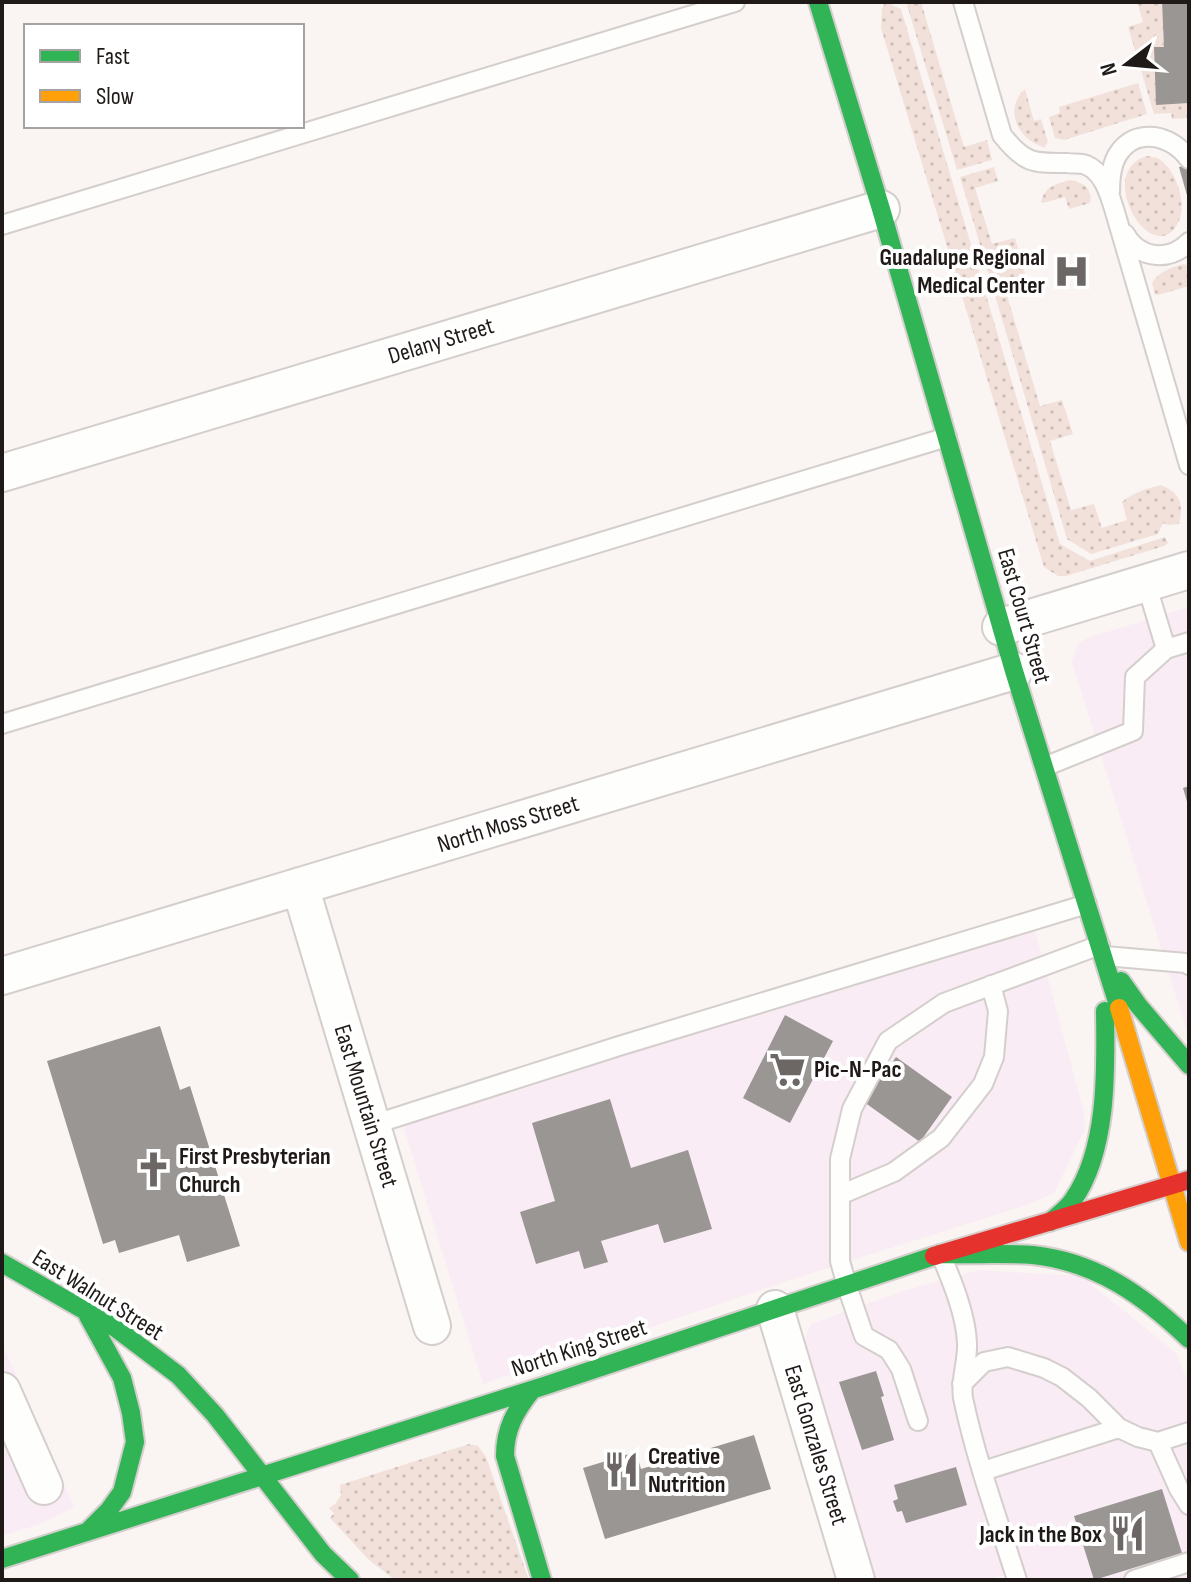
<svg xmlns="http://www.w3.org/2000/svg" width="1191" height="1582" viewBox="0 0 1191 1582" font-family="'Sofia Sans Condensed',sans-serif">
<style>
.commercial{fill:#f9ecf4}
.grass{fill:url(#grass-dots)}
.building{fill:#9a9693}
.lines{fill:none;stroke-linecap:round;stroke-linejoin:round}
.lane-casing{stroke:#d4cecc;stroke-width:22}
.street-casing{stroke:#d4cecc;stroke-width:40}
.fast-casing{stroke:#d4cecc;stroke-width:22}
.slow-casing{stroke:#d4cecc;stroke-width:22}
.jam-casing{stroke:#d4cecc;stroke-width:22}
.lane{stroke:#fefefd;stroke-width:18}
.street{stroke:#fefefd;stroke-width:36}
.fast{stroke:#30b455;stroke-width:18}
.slow{stroke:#ff9f0a;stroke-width:18}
.jam{stroke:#e5322d;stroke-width:18}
.labels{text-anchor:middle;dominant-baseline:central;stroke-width:8;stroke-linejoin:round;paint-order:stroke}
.poi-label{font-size:24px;font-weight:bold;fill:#1f1917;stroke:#fff;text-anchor:start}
.street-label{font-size:24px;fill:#1f1917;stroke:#fff}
</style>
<defs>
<pattern id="grass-dots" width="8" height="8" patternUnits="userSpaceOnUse" patternTransform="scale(2)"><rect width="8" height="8" fill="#f2e1da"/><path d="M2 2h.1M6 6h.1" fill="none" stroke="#cfc0ba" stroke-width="1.8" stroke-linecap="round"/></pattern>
</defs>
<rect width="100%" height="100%" fill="#faf5f2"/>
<path class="commercial" d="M1189 607V1038L1072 662 1077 644 1087 638Z
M1031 916 1084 1112 1085 1129 1054 1193 1027 1205 796 1278 483 1384 398 1109Z
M979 1270 1081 1276 1176 1353 1189 1384V1580H1007L1005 1575 987 1580H876L808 1351 805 1339 811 1324 903 1291Z
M2 1343 74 1507 40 1524 2 1536Z"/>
<path class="grass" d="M885 2H893L892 5 901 9 1060 544 1090 561 1165 537 1168 543 1164 546 1066 576H1058L1044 567 881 28 882 9Z
M906 2H921L964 147 987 140 992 160 957 170Z
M1137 2H1162L1164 47 1154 48 1156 104 1189 103V118L1172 119 1171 113 1154 114 1128 27 1143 22Z
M1138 83 1147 114 1064 140 1055 138 1049 117 1060 113 1059 107Z
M1025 89 1034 121 1041 119 1048 142 1044 147C1018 140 1003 109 1025 89Z
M1147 156C1150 157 1156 157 1159 159 1176 170 1187 202 1179 221 1154 274 1092 172 1147 156Z
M994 167 998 181 975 188 992 244 1015 238 1028 284 1006 292 1040 406 1062 400 1073 434 1050 441 1071 510 1094 504 1102 528 1127 520 1122 502C1134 492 1146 489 1161 485 1180 493 1184 503 1179 524L1169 525 1163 523 1158 534 1091 554 1067 539 960 177Z
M1069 180C1083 182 1093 188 1090 203L1069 209 1065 197 1043 203 1041 202C1045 186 1055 185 1069 180Z
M1184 264 1189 266V286L1158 295 1155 294 1152 283C1161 270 1170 268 1184 264Z
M469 1444 478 1446 486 1457 529 1580H395L369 1560 330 1518 334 1513 329 1508 335 1504 341 1495 340 1485Z"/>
<path class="building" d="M1162 2H1189V103L1156 105 1154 47H1164Z
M1189 165V199H1188L1179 167Z
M1189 786V805H1188L1183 788Z
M785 1015 833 1041 790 1123 743 1098Z
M160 1026 180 1090 190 1086 240 1246 187 1262 179 1235 119 1253 115 1240 103 1244 47 1061Z
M896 1057 952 1097 920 1142 864 1102Z
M610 1099 631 1168 688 1150 712 1229 664 1243 658 1224 601 1241 608 1262 584 1269 579 1251 536 1264 520 1212 555 1201 532 1123Z
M876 1371 884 1396 881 1397 894 1440 862 1450 839 1382Z
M754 1435 771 1489 605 1539 583 1468 636 1452 641 1469Z
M956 1467 967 1505 906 1523 902 1511 897 1512 893 1501 898 1499 894 1485Z
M1162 1489 1182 1553 1094 1580 1074 1516Z"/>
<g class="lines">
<defs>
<path id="lane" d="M963 2 1002 135C1025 164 1033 163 1067 163 1073 164 1082 163 1086 165 1104 172 1110 196 1115 212L1189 465
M1110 192C1110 179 1111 165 1118 154 1136 126 1172 135 1189 159
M2 225 735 2
M1125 234C1139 259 1169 262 1189 242
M1146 583 1166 649
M2 724 947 437
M1044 767 1133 731 1135 677 1166 649 1189 642
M1105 956 1186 963 1189 965
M372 1125 619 1046 1087 904
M840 1195 894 1172 941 1138 983 1084 994 1057 998 1011 991 985
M941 1255C952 1281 966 1315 967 1343 968 1362 960 1379 963 1398 976 1460 998 1520 1017 1580
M962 1384 984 1362 1008 1357 1044 1368 1062 1377 1089 1398 1119 1428 1138 1437 1158 1442 1189 1432
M918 1421 901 1369 889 1350 864 1336 847 1286 840 1261V1159L852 1109 888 1041 944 1003 1100 945
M1158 1442 1179 1489 1189 1505
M983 1471 1119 1428
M1134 1580 1189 1562"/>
<path id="street" d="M2 473 881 209
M1001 627 1189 570
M300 886 432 1326
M2 976 1014 671
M775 1309 856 1580
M2 1391 44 1486"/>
<path id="fast" d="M818 2 881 209 1014 671 1119 1008
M1121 981 1138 1005 1189 1065
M1050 1222C1058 1215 1067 1209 1073 1200 1108 1150 1106 1070 1105 1011
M940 1254C971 1255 1002 1253 1033 1255 1097 1262 1144 1296 1189 1339
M2 1263 117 1329 178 1375 215 1415 323 1554 350 1580
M532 1390C515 1411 505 1429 505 1456L542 1580
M87 1532 109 1510 122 1492 135 1442 131 1413 122 1378 88 1316
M2 1559 547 1385 934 1256"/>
<path id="slow" d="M1119 1008 1189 1242"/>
<path id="jam" d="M934 1256 1189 1180"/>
</defs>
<use href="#lane" class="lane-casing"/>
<use href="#street" class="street-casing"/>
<use href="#fast" class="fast-casing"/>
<use href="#slow" class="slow-casing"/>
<use href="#jam" class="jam-casing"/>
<use href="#lane" class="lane"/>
<use href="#street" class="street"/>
<use href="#fast" class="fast"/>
<use href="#slow" class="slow"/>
<use href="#jam" class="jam"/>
</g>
<defs>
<symbol id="hospital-bare" viewBox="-9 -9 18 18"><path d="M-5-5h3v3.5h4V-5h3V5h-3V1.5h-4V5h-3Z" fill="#6c6664" stroke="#fff" stroke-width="2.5" paint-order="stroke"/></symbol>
<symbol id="supermarket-bare" viewBox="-9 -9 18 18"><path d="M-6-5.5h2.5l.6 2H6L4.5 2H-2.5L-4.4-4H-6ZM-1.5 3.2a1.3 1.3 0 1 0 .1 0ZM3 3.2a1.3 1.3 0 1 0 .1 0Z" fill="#6c6664" stroke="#fff" stroke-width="2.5" paint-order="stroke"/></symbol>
<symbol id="church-bare" viewBox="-9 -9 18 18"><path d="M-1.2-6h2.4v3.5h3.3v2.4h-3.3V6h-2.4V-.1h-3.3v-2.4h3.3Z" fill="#6c6664" stroke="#fff" stroke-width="2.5" paint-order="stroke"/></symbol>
<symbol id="restaurant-bare" viewBox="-9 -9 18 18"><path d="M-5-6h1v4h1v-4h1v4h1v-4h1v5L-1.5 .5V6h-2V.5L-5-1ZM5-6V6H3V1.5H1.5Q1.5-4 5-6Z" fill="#6c6664" stroke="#fff" stroke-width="2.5" paint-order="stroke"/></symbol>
</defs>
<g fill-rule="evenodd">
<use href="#hospital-bare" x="1046" y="246" width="51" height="51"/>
<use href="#supermarket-bare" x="762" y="1044" width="51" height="51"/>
<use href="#church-bare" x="128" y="1144" width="51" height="51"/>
<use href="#restaurant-bare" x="596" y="1444" width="51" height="51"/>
<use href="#restaurant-bare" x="1102" y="1508" width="51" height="51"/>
</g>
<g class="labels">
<g class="poi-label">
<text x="1045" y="257" text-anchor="end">Guadalupe Regional<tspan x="1045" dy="28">Medical Center</tspan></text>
<text x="814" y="1069">Pic-N-Pac</text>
<text x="179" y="1156">First Presbyterian<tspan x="179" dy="28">Church</tspan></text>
<text x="648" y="1456">Creative<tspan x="648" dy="28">Nutrition</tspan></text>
<text x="1102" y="1534" text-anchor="end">Jack in the Box</text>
</g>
<g class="street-label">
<text transform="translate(441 341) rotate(-17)">Delany Street</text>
<text transform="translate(1024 616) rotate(74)">East Court Street</text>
<text transform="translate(508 824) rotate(-17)">North Moss Street</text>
<text transform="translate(366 1106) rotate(73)">East Mountain Street</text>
<text transform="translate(98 1295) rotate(32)">East Walnut Street</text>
<text transform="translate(579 1348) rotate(-18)">North King Street</text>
<text transform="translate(816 1445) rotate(73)">East Gonzales Street</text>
</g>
</g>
<rect width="1191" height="1582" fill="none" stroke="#1f1917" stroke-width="8"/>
<rect x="24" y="24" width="280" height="104" fill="#ffffff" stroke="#a5a3a2" stroke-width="2"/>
<rect x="40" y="50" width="40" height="12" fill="#30b455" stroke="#a5a3a2" stroke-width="2"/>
<text x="96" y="64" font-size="24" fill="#1f1917">Fast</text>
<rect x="40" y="90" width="40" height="12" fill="#ff9f0a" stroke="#a5a3a2" stroke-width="2"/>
<text x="96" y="104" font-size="24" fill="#1f1917">Slow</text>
<g transform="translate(1127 64) rotate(254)" stroke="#ffffff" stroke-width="6" paint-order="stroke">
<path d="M0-6L14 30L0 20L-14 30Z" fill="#1f1917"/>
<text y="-12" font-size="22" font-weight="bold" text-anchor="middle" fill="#1f1917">N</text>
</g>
</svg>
